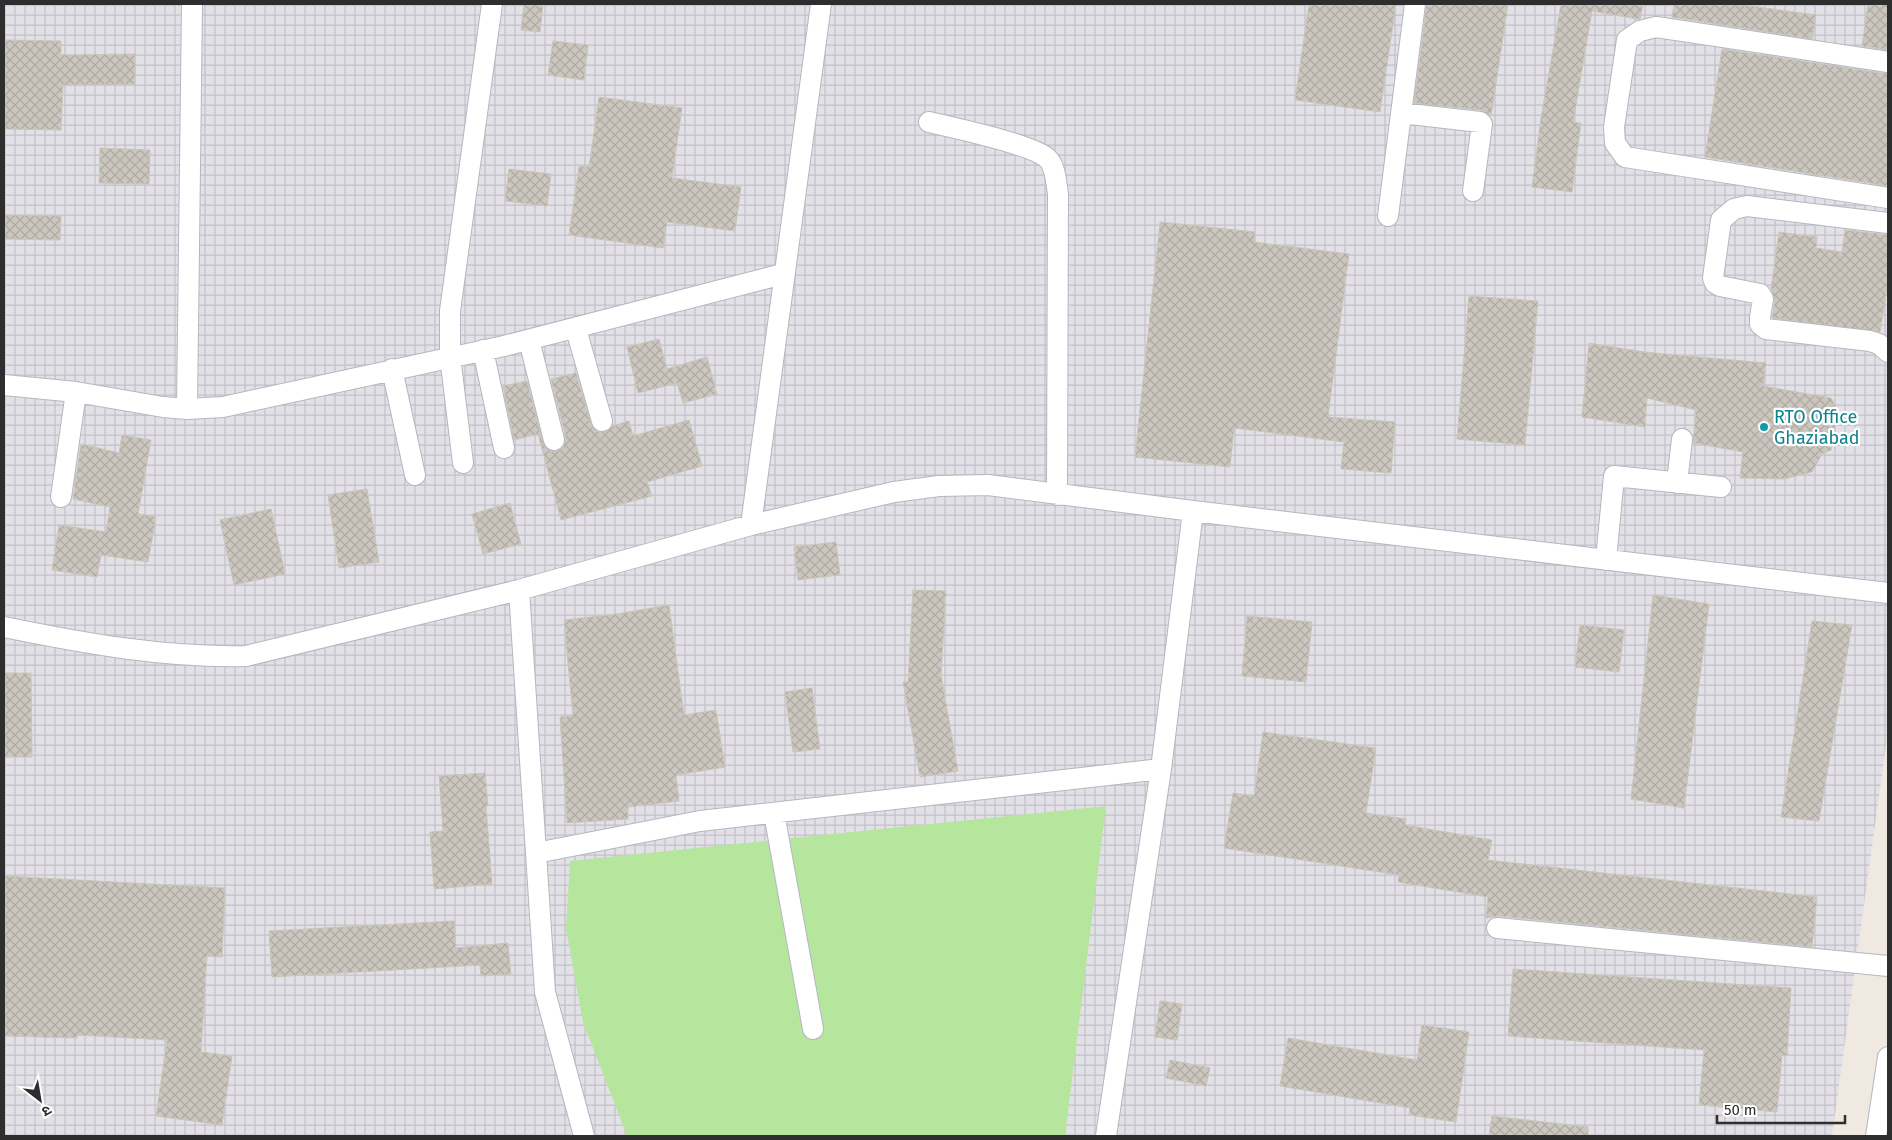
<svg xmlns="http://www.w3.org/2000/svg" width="1892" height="1140" viewBox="0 0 1892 1140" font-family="'Fira Sans','Noto Sans Devanagari',sans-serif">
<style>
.industrial{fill:url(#industrial-grid)}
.grass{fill:#b6e59e}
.building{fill:url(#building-cross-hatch);stroke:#cbc5ba}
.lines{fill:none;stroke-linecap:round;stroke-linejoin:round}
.minor-casing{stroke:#b4b7c1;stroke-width:22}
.minor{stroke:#fff;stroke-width:20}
.culture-dot{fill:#0f9aa8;stroke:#fff;stroke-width:2}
.labels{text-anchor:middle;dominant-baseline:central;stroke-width:4.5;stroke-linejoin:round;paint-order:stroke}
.culture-label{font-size:18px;fill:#0d838f;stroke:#fff;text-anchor:start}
</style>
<defs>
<pattern id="industrial-grid" width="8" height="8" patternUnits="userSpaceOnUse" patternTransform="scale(1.25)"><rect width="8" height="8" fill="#e3e1e8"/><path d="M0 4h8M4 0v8" fill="none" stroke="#c3c1c7"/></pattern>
<pattern id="building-cross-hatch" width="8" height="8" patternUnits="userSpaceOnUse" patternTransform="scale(1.25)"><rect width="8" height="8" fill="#cbc7bf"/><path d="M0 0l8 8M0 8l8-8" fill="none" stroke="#afaba4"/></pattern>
</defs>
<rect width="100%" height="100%" fill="#efe9e1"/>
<path class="industrial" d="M4 4H1888V731L1832 1136H4Z"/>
<path class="grass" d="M1106 806 1065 1136H627L583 1022 566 929 570 861Z"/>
<path class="building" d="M524 4H543L540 32 521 30Z
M1309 4H1396L1380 112 1295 100Z
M1427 4H1508L1491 116 1481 110 1414 103Z
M1561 4H1643L1640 19H1638L1592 11 1573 122 1581 123 1572 192 1532 187 1541 118Z
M1674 4H1737L1816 15 1812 39 1672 17Z
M1868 4H1888V50L1862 46Z
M4 40 61 41V55L135 54V84L63 85 61 130 4 129Z
M553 41 588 45 584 80 548 75Z
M1722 49 1888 74V186L1705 157Z
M599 97 682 108 672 178 741 187 735 231 667 222 663 248 569 235 579 166 589 167Z
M100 148 150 150 149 184 99 183Z
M509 169 551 174 547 206 505 201Z
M4 215 61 216 60 240 4 239Z
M1160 222 1255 232 1254 242 1349 254 1328 417 1395 422 1391 473 1341 469 1344 442 1234 428 1230 467 1135 457Z
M1845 230 1888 235V282L1880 332 1772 318 1775 300 1771 289 1779 232 1817 237 1816 248 1842 252Z
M1469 296 1538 301 1525 445 1457 439Z
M659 339 667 369 707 357 717 394 683 403 677 383 638 393 627 347Z
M1589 343 1644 352 1766 363 1763 386 1831 398 1838 411 1831 450 1822 454 1812 472 1784 479 1740 478 1743 452 1693 443 1696 410 1647 398 1645 427 1582 417Z
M576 373 591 424 595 431 606 432 613 426 629 421 633 436 689 420 702 466 647 482 652 496 561 520 538 434 514 440 503 386 527 381 543 443 550 451 556 452 563 448 566 438 551 379Z
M122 435 151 440 138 514 156 517 148 562 101 555 97 577 52 570 59 525 106 532 110 507 73 499 81 444 119 453Z
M367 489 379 562 339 568 328 495Z
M510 503 521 544 483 554 472 514Z
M271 509 285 574 234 585 220 520Z
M836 542 840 575 798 580 794 547Z
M913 590 946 591 941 675 958 771 920 777 903 682H908Z
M1653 595 1709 604 1684 808 1631 799Z
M669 605 684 715 716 710 725 767 676 775 679 801 628 807V819L567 823 560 717 573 716 564 620 617 614Z
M1247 616 1312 622 1306 682 1242 676Z
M1812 621 1852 625 1819 821 1781 817Z
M1580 625 1624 630 1619 672 1575 667Z
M4 673H31L32 757H4Z
M812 688 820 749 793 752 785 692Z
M1263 732 1376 748 1366 813 1406 819 1405 825 1492 840 1488 860 1817 897 1812 947 1498 916 1486 918 1488 897 1398 882 1399 875 1224 848 1233 793 1254 796Z
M485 773 488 806H486L492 884 434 889 430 832 443 831 439 776Z
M4 876 225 888 222 957 207 956 201 1052 232 1056 222 1125 156 1116 167 1040 77 1035V1038L4 1036Z
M454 921 456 948 508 943 511 974 481 976 480 965 272 977 269 931Z
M1513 969 1791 988 1787 1056 1782 1055 1777 1112 1699 1105 1704 1050 1508 1036Z
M1160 1001 1182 1004 1177 1040 1155 1037Z
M1422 1025 1469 1032 1456 1122 1409 1115 1410 1108 1280 1086 1288 1038 1417 1060Z
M1170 1060 1210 1068 1206 1086 1166 1078Z
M1492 1116 1588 1127V1136H1489Z"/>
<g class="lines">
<defs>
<path id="minor" d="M1888 62 1656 27 1640 31 1627 40 1614 127 1615 143 1625 157 1888 198
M1401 113 1480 122 1482 124 1473 191
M929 122C954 128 1031 144 1047 158 1056 166 1056 183 1058 194L1057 495
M1388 216 1415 4
M1888 223 1747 206 1734 209 1721 220 1713 278 1715 283 1720 286 1760 294 1763 299 1760 317V324L1766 329 1870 341 1879 344 1888 352
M576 329 602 421
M529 340 554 440
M483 350 504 448
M392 369 415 475
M4 385 76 392 163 407 187 409 223 407 504 346 783 274
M187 409 192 4
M463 463 450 356V311L492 4
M1677 483 1682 439
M61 497 76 392
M751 525 821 4
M1606 560 1614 476 1721 487
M519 590 545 992 584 1136
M4 627C82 643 165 658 246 656L519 590 751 525 894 492 939 486 988 485 1193 511 1888 593
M774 813 813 1029
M536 853 700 821 1161 769
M1497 928 1888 966
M1106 1136 1161 769 1193 511
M1876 1136 1888 1057"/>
</defs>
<use href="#minor" class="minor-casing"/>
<use href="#minor" class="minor"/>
</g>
<circle class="culture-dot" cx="1764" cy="427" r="5"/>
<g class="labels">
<g class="culture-label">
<text x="1774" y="417">RTO Office<tspan x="1774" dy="21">Ghaziabad</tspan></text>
</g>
</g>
<rect width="1892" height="1140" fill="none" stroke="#2e2e2e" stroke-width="10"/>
<g transform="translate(40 1100) rotate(149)" stroke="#ffffff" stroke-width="4" paint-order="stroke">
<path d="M0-4L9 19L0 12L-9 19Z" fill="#2e2e2e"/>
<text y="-8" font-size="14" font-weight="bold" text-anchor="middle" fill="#2e2e2e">उ</text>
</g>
<path d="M1717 1115v8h128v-8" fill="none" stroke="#2e2e2e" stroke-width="2.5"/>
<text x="1724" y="1115" font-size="15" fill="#2e2e2e" stroke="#ffffff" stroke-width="4" paint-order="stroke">50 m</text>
</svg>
